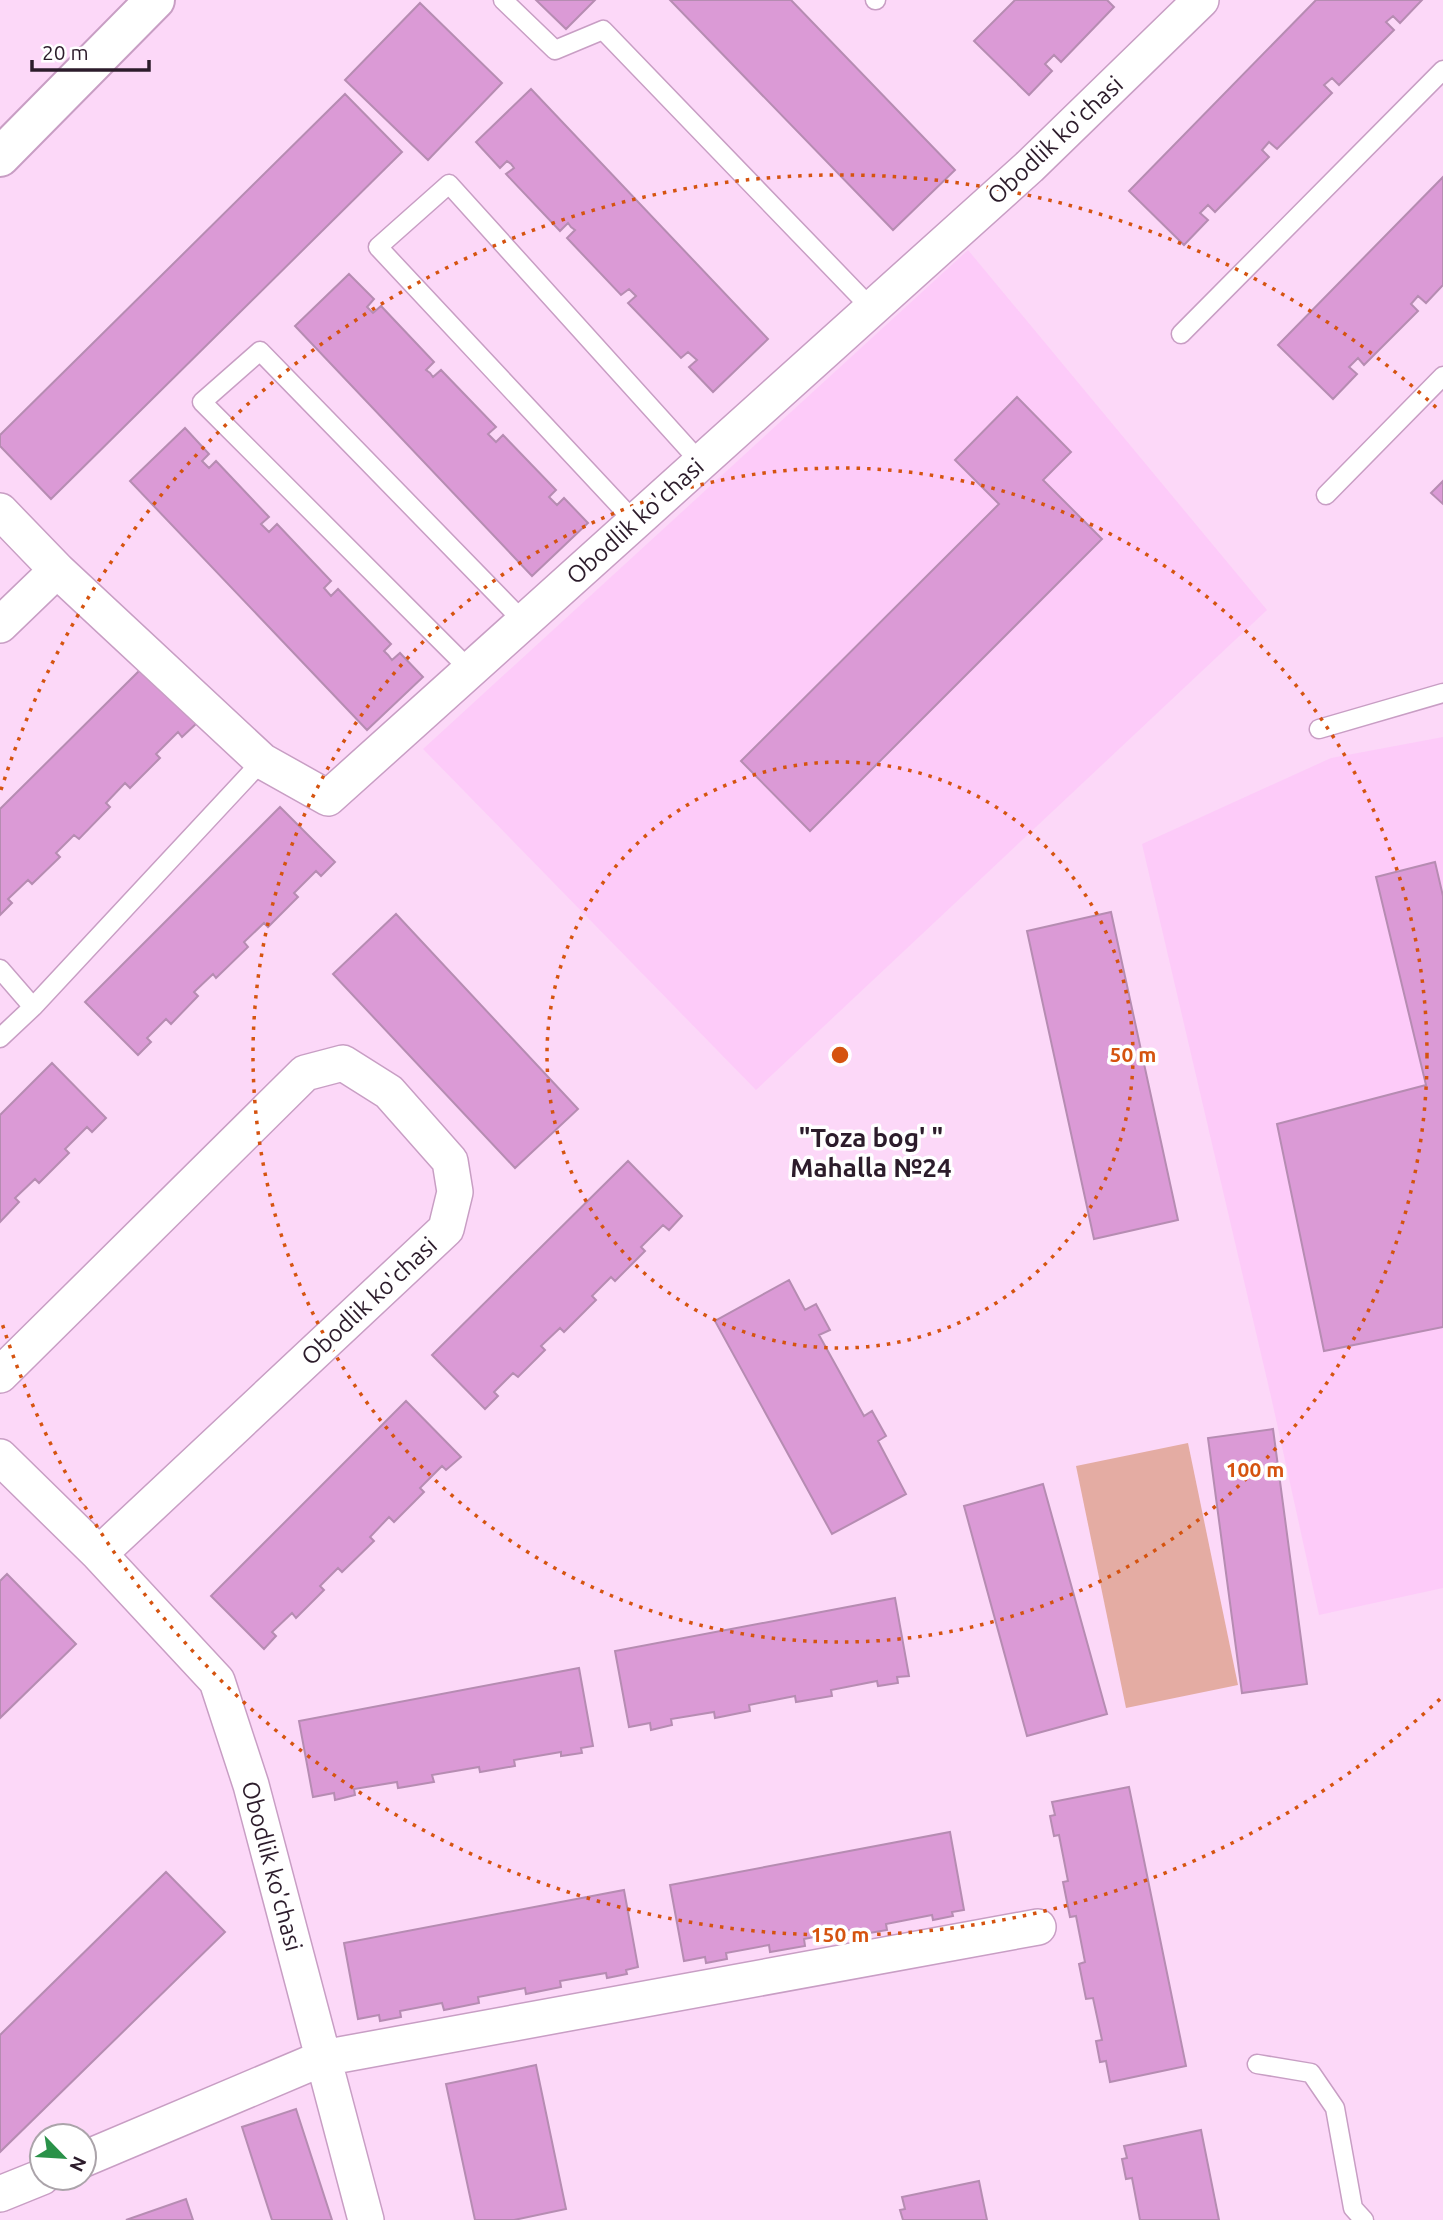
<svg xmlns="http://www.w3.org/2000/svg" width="1443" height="2220" viewBox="0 0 1443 2220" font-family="Ubuntu,sans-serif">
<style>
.built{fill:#fdcbf9}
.green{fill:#e4aca3}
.building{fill:#db9ad6;stroke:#b68cb2;stroke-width:2}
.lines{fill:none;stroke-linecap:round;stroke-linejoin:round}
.lane-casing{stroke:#c89ec4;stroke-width:21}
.street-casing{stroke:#c89ec4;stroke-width:38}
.secondary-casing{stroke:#c89ec4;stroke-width:42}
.lane{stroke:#fff;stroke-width:18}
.street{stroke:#fff;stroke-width:35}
.secondary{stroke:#fff;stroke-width:38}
.ring{fill:none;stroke:#d5530f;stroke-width:3.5;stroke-dasharray:3.5 7}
.labels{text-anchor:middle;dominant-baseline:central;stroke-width:7;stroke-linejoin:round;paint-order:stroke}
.street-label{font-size:24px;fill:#2c1c2b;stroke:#fff}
.neighbourhood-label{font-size:26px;font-weight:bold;fill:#2c1c2b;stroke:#fff}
.centre{fill:#d5530f;stroke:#fff;stroke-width:3.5}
.ring-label{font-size:21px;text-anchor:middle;font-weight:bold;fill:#d5530f;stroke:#fff;stroke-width:7;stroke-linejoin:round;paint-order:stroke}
</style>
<rect width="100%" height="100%" fill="#fcd8f8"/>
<path class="built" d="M968 250 1267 610 756 1090 423 749Z
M1443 737V1588L1319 1615 1272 1401 1142 844 1331 758Z"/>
<path class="green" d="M1188 1443 1238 1685 1126 1708 1076 1466Z"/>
<path class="building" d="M536 0H595L566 29Z
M670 0H791L955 170 893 230Z
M1015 0H1107L1114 7 1061 62 1054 55 1045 64 1052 71 1029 95 974 41Z
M1316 0H1422L1400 23 1393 16 1386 22 1394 30 1339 85 1332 78 1324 85 1332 93 1277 149 1269 142 1262 150 1269 157 1215 212 1208 205 1200 213 1208 220 1184 245 1129 191Z
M420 3 502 83 428 160 345 80Z
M531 89 768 339 713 392 689 367 697 360 688 352 681 358 628 303 636 296 629 289 621 295 567 238 575 230 571 227 568 223 560 231 506 174 514 168 511 164 507 161 500 168 476 142Z
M345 94 402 152 51 499 0 446V435Z
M1443 177V285L1426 303 1418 296 1411 304 1418 311 1364 365 1358 358 1349 367 1357 374 1333 399 1278 345Z
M349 274 374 299 367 307 373 313 381 306 434 362 426 370 430 373 433 377 441 370 496 427 488 434 496 442 503 435 556 490 549 497 557 505 564 498 588 523 532 576 295 326Z
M1017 397 1071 452 1043 480 1102 539 810 831 741 761 999 504 955 460Z
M185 428 209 454 202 461 209 468 216 461 269 517 261 524 269 532 277 524 331 581 324 588 331 596 338 589 391 644 384 651 388 655 392 660 400 653 423 677 367 730 130 481Z
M1443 481V504L1431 493Z
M142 668 197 723 182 737 178 732 156 754 160 758 130 788 125 783 106 803 110 807 79 839 74 835 56 853 60 857 32 884 28 880 8 899 12 903 0 915V809Z
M280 807 335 862 321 876 316 871 294 893 298 897 268 927 264 923 244 942 248 947 216 978 213 974 194 992 198 996 171 1024 166 1019 147 1038 151 1042 138 1055 85 1002Z
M1435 862 1443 896V1327L1324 1351 1277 1124 1426 1085 1376 877Z
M1111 912 1178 1220 1094 1239 1027 931Z
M396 914 578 1109 515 1168 333 974Z
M52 1063 106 1118 92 1132 87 1127 65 1149 69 1153 39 1183 35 1179 15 1198 19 1202 0 1222V1115Z
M628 1161 682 1216 669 1230 663 1225 641 1247 645 1251 615 1281 611 1277 592 1296 596 1300 564 1332 560 1328 541 1346 545 1350 518 1377 513 1373 494 1392 498 1396 485 1409 432 1355Z
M789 1280 805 1310 816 1304 830 1330 819 1335 864 1416 872 1411 886 1436 878 1441 906 1494 832 1534 715 1321Z
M406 1401 461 1457 446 1470 442 1466 420 1488 424 1492 394 1522 389 1517 370 1537 374 1541 342 1572 338 1568 320 1586 324 1590 296 1618 292 1613 272 1632 276 1636 264 1649 211 1596Z
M1273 1429 1307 1684 1242 1693 1208 1438Z
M1043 1484 1107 1714 1027 1736 964 1506Z
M7 1574 76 1644 0 1718V1581Z
M895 1598 909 1676 897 1677 898 1683 878 1686 877 1681 831 1690 832 1696 796 1702 795 1696 749 1705 750 1711 715 1718 714 1712 671 1719 672 1725 651 1730 650 1723 629 1727 615 1651Z
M579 1668 593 1746 581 1748 582 1753 561 1756V1752L514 1760 515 1766 480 1772 479 1767 432 1775 434 1782 398 1788 397 1782 354 1789 355 1795 335 1800 334 1793 313 1797 299 1721Z
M1129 1787 1186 2066 1110 2082 1106 2061 1100 2062 1096 2041 1102 2040 1093 1998 1086 1999 1079 1964 1085 1962 1076 1916 1070 1917 1063 1882 1068 1881 1059 1835 1054 1836 1050 1816 1055 1815 1052 1802Z
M950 1832 964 1910 952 1912 953 1916 933 1920 932 1915 886 1924 887 1930 852 1936 851 1930 804 1939 805 1946 770 1952 769 1945 726 1953 727 1959 706 1963 705 1957 684 1961 670 1885Z
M166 1872 225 1932 0 2152V2035Z
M624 1890 638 1967 626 1970 627 1974 607 1978 606 1973 560 1981 561 1987 526 1994 525 1988 478 1997 479 2003 444 2010 442 2003 400 2011 401 2017 380 2021 379 2015 358 2019 344 1943Z
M536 2065 566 2209 514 2220H475L446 2084Z
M296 2109 332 2220H272L242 2127Z
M1201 2130 1219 2220H1140L1132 2178 1126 2179 1122 2159 1127 2158 1124 2146Z
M979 2181 987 2220H903L900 2210 905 2209 902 2197Z
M186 2199 193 2220H126Z"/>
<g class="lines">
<defs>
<path id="lane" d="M503 0 555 50 603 30 872 309
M875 0H876
M1181 334 1443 70
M1326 495 1443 376
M635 522 378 247 449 184 701 463
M470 670 202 402 260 351 524 622
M1319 729 1443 693
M0 969 33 1007 0 1038
M33 1007 262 761
M1257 2064 1311 2073 1335 2108 1353 2208 1364 2220"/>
<path id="street" d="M0 511 57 570 262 761 328 798 1029 167 1201 0
M0 625 57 570
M0 1375 305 1073 343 1063 389 1092 450 1161 455 1192 446 1229 99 1554
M0 1457 99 1554 217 1681 251 1785 366 2220
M84 2159 323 2058 1038 1927
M0 2194 42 2177"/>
<path id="secondary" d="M0 157 155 0"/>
</defs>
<use href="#lane" class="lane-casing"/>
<use href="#street" class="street-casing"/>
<use href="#secondary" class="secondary-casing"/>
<use href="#lane" class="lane"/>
<use href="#street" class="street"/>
<use href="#secondary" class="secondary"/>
</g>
<g class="ring">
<circle cx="840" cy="1055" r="293"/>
<circle cx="840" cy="1055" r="587"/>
<path d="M1440 1699A880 880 0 0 1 1 1320M1 790A880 880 0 0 1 1440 411"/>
</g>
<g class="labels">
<g class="street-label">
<text transform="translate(1055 140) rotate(-43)">Obodlik ko'chasi</text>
<text transform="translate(635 521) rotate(-42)">Obodlik ko'chasi</text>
<text transform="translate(369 1301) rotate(-43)">Obodlik ko'chasi</text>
<text transform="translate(272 1866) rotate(75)">Obodlik ko'chasi</text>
</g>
<g class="neighbourhood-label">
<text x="871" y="1137">"Toza bog' "<tspan x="871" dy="30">Mahalla №24</tspan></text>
</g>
</g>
<circle cx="840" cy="1055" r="10" class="centre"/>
<g class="ring-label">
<text x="1133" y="1062">50 m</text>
<text x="1255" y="1477">100 m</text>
<text x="840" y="1942">150 m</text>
</g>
<g transform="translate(63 2157) rotate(115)"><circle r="33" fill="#ffffff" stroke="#aba4aa" stroke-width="2"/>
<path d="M0-5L12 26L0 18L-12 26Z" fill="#2a9249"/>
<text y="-10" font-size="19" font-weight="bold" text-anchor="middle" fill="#2c1c2b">N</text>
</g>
<path d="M32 60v10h117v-10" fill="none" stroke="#2c1c2b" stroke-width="3.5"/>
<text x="42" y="60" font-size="21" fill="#2c1c2b" stroke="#ffffff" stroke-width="5" paint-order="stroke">20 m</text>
</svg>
